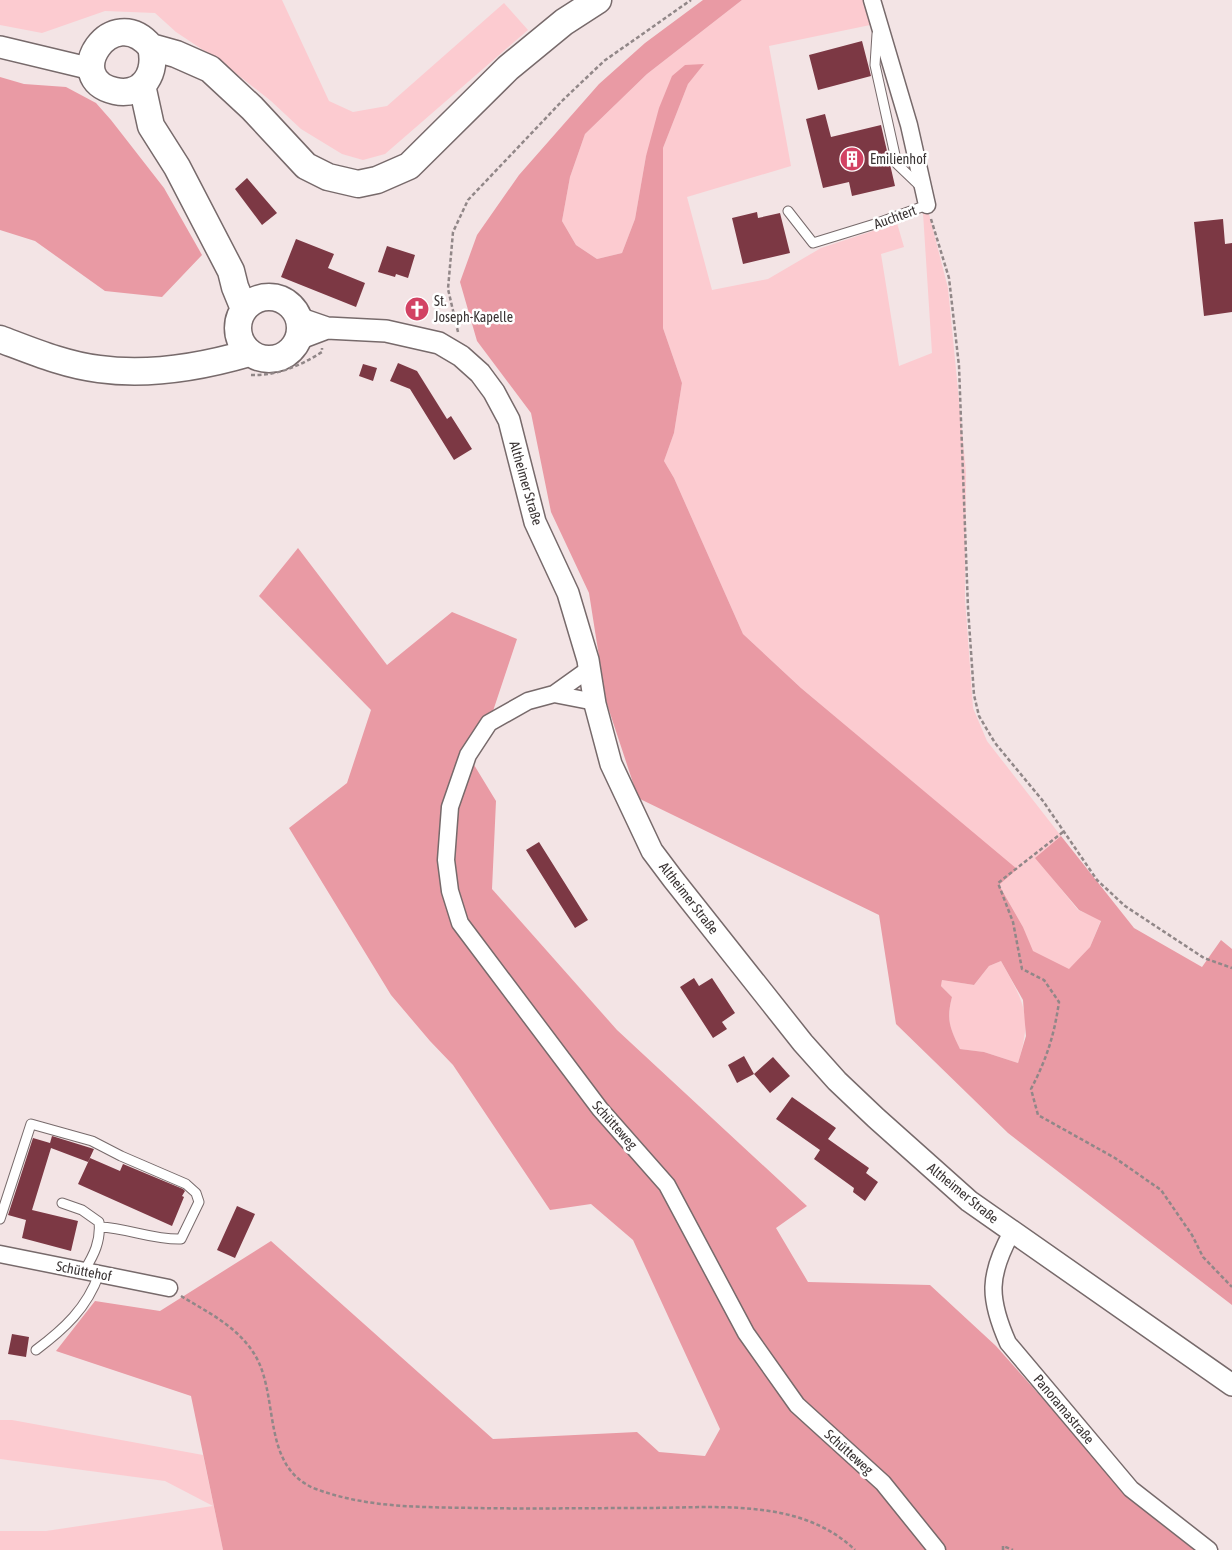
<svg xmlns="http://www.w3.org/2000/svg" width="1232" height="1550" viewBox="0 0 1232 1550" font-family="'Asap Condensed',sans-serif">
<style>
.green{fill:#fccbd0}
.forest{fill:#e99aa4;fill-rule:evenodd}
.building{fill:#7c3844}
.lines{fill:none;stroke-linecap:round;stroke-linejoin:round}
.service-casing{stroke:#776a6b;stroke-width:11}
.minor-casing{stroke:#776a6b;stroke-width:19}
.tertiary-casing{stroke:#776a6b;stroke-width:24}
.primary-casing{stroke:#776a6b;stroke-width:29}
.path{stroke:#918788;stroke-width:2.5;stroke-dasharray:4 2.5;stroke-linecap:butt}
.service{stroke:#fff;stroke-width:9}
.minor{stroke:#fff;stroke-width:16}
.tertiary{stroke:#fff;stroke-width:21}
.primary{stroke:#fff;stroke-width:26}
.labels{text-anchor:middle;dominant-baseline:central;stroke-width:5;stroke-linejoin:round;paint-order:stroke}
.poi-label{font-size:14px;fill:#3a3434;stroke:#fff;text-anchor:start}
.street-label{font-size:14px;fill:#3a3434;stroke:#fff}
</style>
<rect width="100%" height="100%" fill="#f3e4e5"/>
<path class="green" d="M0 0H282L329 101 353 112 387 106 504 3 528 30 385 154 363 160 342 154 301 129 271 101 224 64 176 32 155 13 105 11 42 33 0 25Z
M742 0H870L875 24 769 46 791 166 687 197 712 290 768 279 821 248 897 223 904 247 881 254 899 366 932 353 923 213 928 210 948 288 966 472 965 598 973 708 987 741 1061 836 1036 858 1078 910 1101 920 1090 947 1069 970 1032 951 1023 927 999 885 1016 869 801 688 743 634 674 478 664 461 674 433 682 383 663 328V148L688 84 703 65H685L646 156 635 219 622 253 597 259 576 245 562 221 570 177 585 134 647 74Z
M1001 961C1024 1003 1033 1015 1018 1063L984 1052 960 1049C950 1029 946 1020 952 997L941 986 942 980 974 985 989 966Z
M0 1420H12L203 1455 223 1550H0V1531H46L213 1506 165 1481 0 1459Z"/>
<path class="forest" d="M703 0H742L647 74 585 134 570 177 562 221 576 245 597 259 622 253 635 219 646 156 659 108 672 76 685 65 704 64 688 84 663 148V328L682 383 674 433 664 461 674 478 743 634 801 688 1017 869 999 885 1023 927 1033 951 1069 969 1090 947 1101 921 1079 910 1035 858 1061 836 1134 928 1202 967 1221 940 1232 949V1305L1008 1133 896 1024 879 915 638 798 606 701 589 593 551 512 531 413 477 341 460 282 477 235 519 175 599 84 645 43ZM1001 961 1023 1000 1026 1036 1018 1063 984 1052 960 1049C950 1028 946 1020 952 997L941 986 942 980 974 985 989 966Z
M0 77 24 84 66 87 96 103 111 120 164 188 202 255 162 297 105 291 35 241 0 230Z
M298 548 387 665 452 612 517 639 489 723 468 755 496 801 492 889 617 1030 807 1206 776 1228 808 1282 930 1285 996 1346 1129 1496 1198 1550H223L191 1396 56 1351 95 1301 160 1311 271 1241 493 1439 637 1432 659 1452 705 1456 720 1429 633 1240 591 1204 550 1210 453 1065 430 1041 391 995 289 828 347 783 371 710 259 596Z"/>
<path class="building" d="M862 41 871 76 818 90 809 55Z
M825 114 831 137 881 125 895 186 852 196 849 182 823 188 806 119Z
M247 178 277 213 262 225 235 189Z
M757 212 758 218 780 213 790 253 743 264 732 218Z
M1223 219 1225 244 1232 243V312L1204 316 1194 222Z
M296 239 334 254 328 268 365 283 356 307 281 277Z
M387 246 415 255 408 278 396 274 395 277 378 272Z
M398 363 417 371 447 419 451 416 472 449 454 460 410 389 390 381Z
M363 364 377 368 373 381 359 376Z
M539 842 588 920 575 928 526 850Z
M694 978 699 986 712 978 735 1013 722 1022 727 1029 713 1038 680 987Z
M744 1056 754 1074 737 1083 728 1065Z
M773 1057 790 1076 770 1093 754 1074Z
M792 1097 836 1128 828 1139 869 1168 866 1173 878 1182 865 1201 853 1192 854 1188 814 1159 820 1150 776 1119Z
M52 1136 94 1149 88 1162 51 1148 32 1210 78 1221 71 1251 22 1238 26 1220 8 1215 33 1138 50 1143Z
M90 1158 120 1171 123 1164 183 1189 185 1191 182 1196 184 1197 172 1226 78 1184Z
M237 1206 255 1214 235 1258 217 1250Z
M12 1334 29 1337 26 1357 8 1354Z"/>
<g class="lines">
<defs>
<path id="service" d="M877 34 875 65 897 164 920 186
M788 211 813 243 878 223 927 205
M62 1203 82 1210 99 1222C101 1241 94 1255 84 1271
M0 1219 31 1124 92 1141 121 1156 186 1184 196 1193 199 1202 181 1239C153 1240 128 1228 100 1227
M36 1350C64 1329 87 1308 99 1274"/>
<path id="minor" d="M872 0 909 125 927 205
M589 669 554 694 528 701 489 723 468 755 450 807 446 860 450 891 460 923 600 1109 667 1185 746 1333 797 1405 883 1483 937 1550
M554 694 595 702
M1012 1232C988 1275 988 1298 1008 1343L1131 1489 1209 1550
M0 1254 169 1288"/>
<path id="tertiary" d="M0 47 92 69
M298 318 327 328 386 331 439 343 461 356 480 373 494 392 509 420 535 522 568 593 588 660 595 704 611 764 652 851 673 879 803 1043 837 1081 876 1118 969 1201 1232 1385
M298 339 327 328"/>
<path id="primary" d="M151 47C157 72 144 97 115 91 60 79 112 0 151 47L176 54 210 69 252 108 306 166 328 177 358 184 377 180 409 166 508 68 564 22 598 0
M142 85 151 126 177 167 231 271 235 287 244 309
M238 328a31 31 0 1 1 62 0a31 31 0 1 1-62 0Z
M0 339C32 351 65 365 99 369 149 376 201 367 249 353"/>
</defs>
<use href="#service" class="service-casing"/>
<use href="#minor" class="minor-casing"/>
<use href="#tertiary" class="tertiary-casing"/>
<use href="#primary" class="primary-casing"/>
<path class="path" d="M931 219 949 278 959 366 968 608 974 695 979 716 995 743 1043 801 1097 880 1125 906 1204 958 1232 968
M458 332 448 289 453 232 468 200 563 100 604 61 691 0
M251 375C276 376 300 366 322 352V348
M1063 832 998 883 1013 922 1022 969 1044 980 1059 1002C1054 1036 1047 1058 1031 1089L1038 1115 1115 1158 1161 1190 1192 1235 1203 1257 1232 1287
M181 1296C207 1312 235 1325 253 1352 281 1393 259 1467 316 1489 367 1508 421 1507 475 1508 531 1509 588 1508 644 1508 714 1508 800 1497 855 1550
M1003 1550V1546L1013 1550"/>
<use href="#service" class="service"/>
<use href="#minor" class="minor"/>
<use href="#tertiary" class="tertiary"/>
<use href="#primary" class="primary"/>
</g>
<defs>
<symbol id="building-disc" viewBox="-11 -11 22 22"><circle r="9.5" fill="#d24263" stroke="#fff"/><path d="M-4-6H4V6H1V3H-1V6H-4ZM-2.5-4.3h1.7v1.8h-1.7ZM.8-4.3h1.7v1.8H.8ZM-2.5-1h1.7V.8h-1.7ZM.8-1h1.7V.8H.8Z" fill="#fff"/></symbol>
<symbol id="church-disc" viewBox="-11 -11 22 22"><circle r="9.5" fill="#d24263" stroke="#fff"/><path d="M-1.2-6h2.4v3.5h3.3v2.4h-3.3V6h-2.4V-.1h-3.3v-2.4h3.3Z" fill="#fff"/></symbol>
</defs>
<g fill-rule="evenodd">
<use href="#building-disc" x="838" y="145" width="28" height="28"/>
<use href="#church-disc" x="403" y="295" width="28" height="28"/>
</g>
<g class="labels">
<g class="poi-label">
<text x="870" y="159">Emilienhof</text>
<text x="434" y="301">St.<tspan x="434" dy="16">Joseph-Kapelle</tspan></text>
</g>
<g class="street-label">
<text transform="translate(895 217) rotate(-20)">Auchtert</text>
<text transform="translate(526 483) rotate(74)">Altheimer Straße</text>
<text transform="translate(689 898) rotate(52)">Altheimer Straße</text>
<text transform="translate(615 1125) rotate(48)">Schütteweg</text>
<text transform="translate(963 1193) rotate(39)">Altheimer Straße</text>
<text transform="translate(84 1271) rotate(11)">Schüttehof</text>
<text transform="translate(1064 1409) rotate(50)">Panoramastraße</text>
<text transform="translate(849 1452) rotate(42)">Schütteweg</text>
</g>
</g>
</svg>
